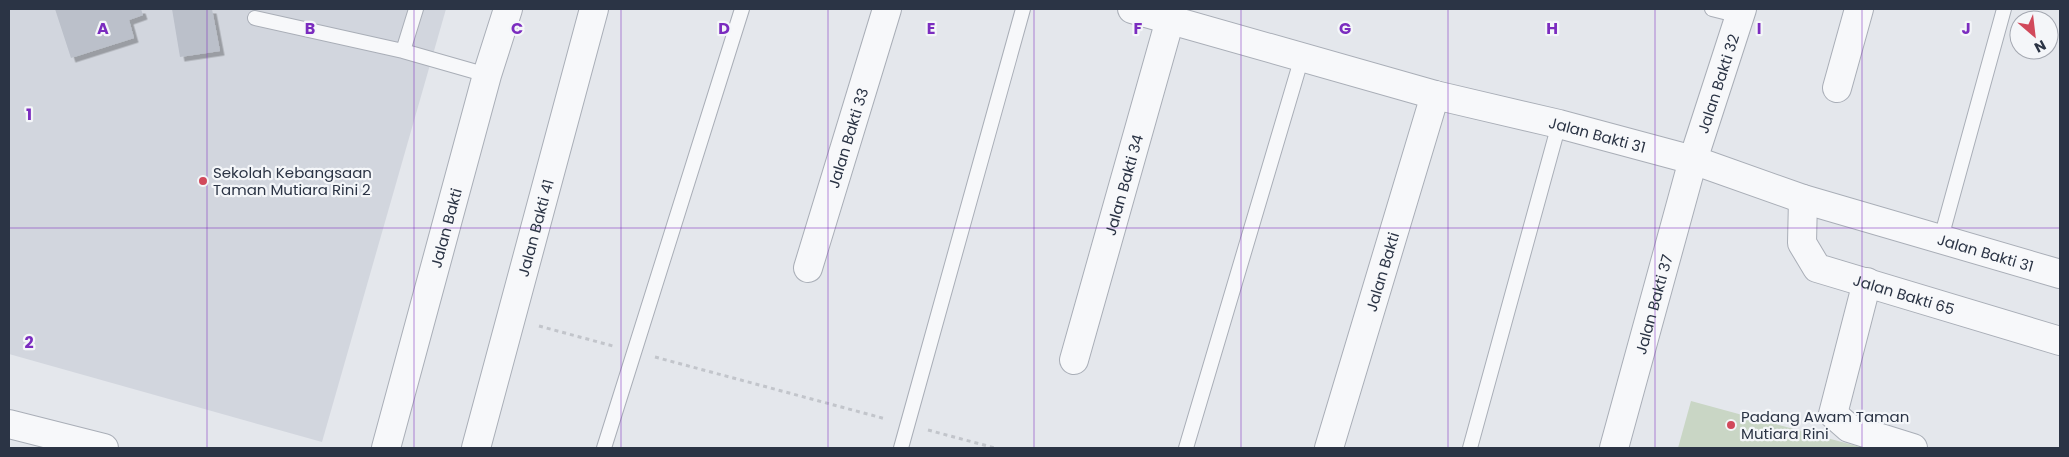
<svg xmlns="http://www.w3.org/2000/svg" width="2069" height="457" viewBox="0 0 2069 457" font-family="Poppins,sans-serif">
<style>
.built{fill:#d2d6de}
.green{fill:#c9d6c5}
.building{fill:#bbc0ca;filter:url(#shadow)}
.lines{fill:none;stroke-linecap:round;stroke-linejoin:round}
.service-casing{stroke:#a9aeb7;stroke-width:16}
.minor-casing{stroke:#a9aeb7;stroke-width:30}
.tertiary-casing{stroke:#a9aeb7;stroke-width:30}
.path{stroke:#c2c5cb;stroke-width:3;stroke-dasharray:4 4;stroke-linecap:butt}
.service{stroke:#f7f8fa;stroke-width:14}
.minor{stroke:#f7f8fa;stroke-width:28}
.tertiary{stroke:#f7f8fa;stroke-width:28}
.grid{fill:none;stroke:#7b2cbf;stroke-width:1;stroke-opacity:0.55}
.poi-dot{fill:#d1495b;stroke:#f4f6f9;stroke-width:2}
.labels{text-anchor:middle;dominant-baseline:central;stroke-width:4.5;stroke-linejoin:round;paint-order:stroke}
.street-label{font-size:15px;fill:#2b3445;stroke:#f4f6f9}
.poi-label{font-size:15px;fill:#2b3445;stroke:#f4f6f9;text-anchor:start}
.grid-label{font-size:16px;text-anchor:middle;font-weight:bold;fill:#7b2cbf;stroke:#f4f6f9;stroke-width:4.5;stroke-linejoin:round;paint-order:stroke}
</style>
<defs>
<filter id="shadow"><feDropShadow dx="4.5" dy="4.5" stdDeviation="0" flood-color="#0004"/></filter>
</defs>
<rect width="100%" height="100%" fill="#e4e7ec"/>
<path class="built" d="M9 9H446L322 442 9 354Z"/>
<path class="green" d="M1691 401 1864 448H1678Z"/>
<path class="building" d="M55 9H141L143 15 129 20 134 38 71 58Z
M172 9H212L220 51 180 57Z"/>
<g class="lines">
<defs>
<path id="service" d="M1712 9 1740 16
M255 18 403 51 487 75
M403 51 416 9
M1941 238 2004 9
M604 448 742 9
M901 448 1023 9
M1186 448 1302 57
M1470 448 1559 124"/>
<g id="minor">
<path id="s1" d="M1132 9 1435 95 1559 124 1693 160 1803 199 2060 274"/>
<path d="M1837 88 1859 9"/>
<path id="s2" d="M1803 199 1802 243 1817 268 2060 341"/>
<path id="s3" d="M808 268 887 9"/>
<path d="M1867 282 1833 414 1849 428 1913 448"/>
<path id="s4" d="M1074 360 1173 9"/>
<path d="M9 424 104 448"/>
<path id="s5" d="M476 448 594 9"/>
<path id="s6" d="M1329 448 1435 95"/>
<path id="s7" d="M1614 448 1693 160 1742 9"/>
</g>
<g id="tertiary">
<path id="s8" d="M386 448 487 75 508 9"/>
</g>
</defs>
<use href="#service" class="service-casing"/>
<use href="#minor" class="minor-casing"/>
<use href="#tertiary" class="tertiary-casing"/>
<path class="path" d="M539 326 613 346
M655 357 886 419
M928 430 995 448"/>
<use href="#service" class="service"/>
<use href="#minor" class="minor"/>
<use href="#tertiary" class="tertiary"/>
</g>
<path class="grid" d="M207 9V448M414 9V448M621 9V448M828 9V448M1034 9V448M1241 9V448M1448 9V448M1655 9V448M1862 9V448M9 228H2060"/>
<g class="poi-dot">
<circle cx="203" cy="181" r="5"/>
<circle cx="1731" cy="425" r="5"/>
</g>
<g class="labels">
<g class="street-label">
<text stroke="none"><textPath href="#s7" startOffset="379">Jalan Bakti 32</textPath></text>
<text stroke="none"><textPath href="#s1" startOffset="482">Jalan Bakti 31</textPath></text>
<text stroke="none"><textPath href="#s3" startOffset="136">Jalan Bakti 33</textPath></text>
<text stroke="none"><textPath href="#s4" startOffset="182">Jalan Bakti 34</textPath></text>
<text stroke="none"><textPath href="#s8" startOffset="228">Jalan Bakti</textPath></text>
<text stroke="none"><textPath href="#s5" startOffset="228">Jalan Bakti 41</textPath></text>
<text stroke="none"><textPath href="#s1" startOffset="888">Jalan Bakti 31</textPath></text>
<text stroke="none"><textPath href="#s6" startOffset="184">Jalan Bakti</textPath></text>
<text stroke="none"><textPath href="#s2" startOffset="164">Jalan Bakti 65</textPath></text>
<text stroke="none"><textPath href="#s7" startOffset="149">Jalan Bakti 37</textPath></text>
</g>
<g class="poi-label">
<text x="213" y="172">Sekolah Kebangsaan<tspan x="213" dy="17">Taman Mutiara Rini 2</tspan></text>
<text x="1741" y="416">Padang Awam Taman<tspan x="1741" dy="17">Mutiara Rini</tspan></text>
</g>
</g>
<g class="grid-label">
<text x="103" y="34">A</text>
<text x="310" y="34">B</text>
<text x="517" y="34">C</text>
<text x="724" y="34">D</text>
<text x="931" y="34">E</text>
<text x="1138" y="34">F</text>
<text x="1345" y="34">G</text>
<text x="1552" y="34">H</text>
<text x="1759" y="34">I</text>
<text x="1966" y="34">J</text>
<text x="29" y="120">1</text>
<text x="29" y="348">2</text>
</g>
<rect width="2069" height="457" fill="none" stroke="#2b3445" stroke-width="20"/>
<g transform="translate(2034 35) rotate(152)"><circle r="24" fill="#f4f6f9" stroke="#a4a8b1"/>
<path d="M0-4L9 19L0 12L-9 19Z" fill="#d1495b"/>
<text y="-8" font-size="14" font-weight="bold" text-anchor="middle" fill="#2b3445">N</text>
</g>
</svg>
